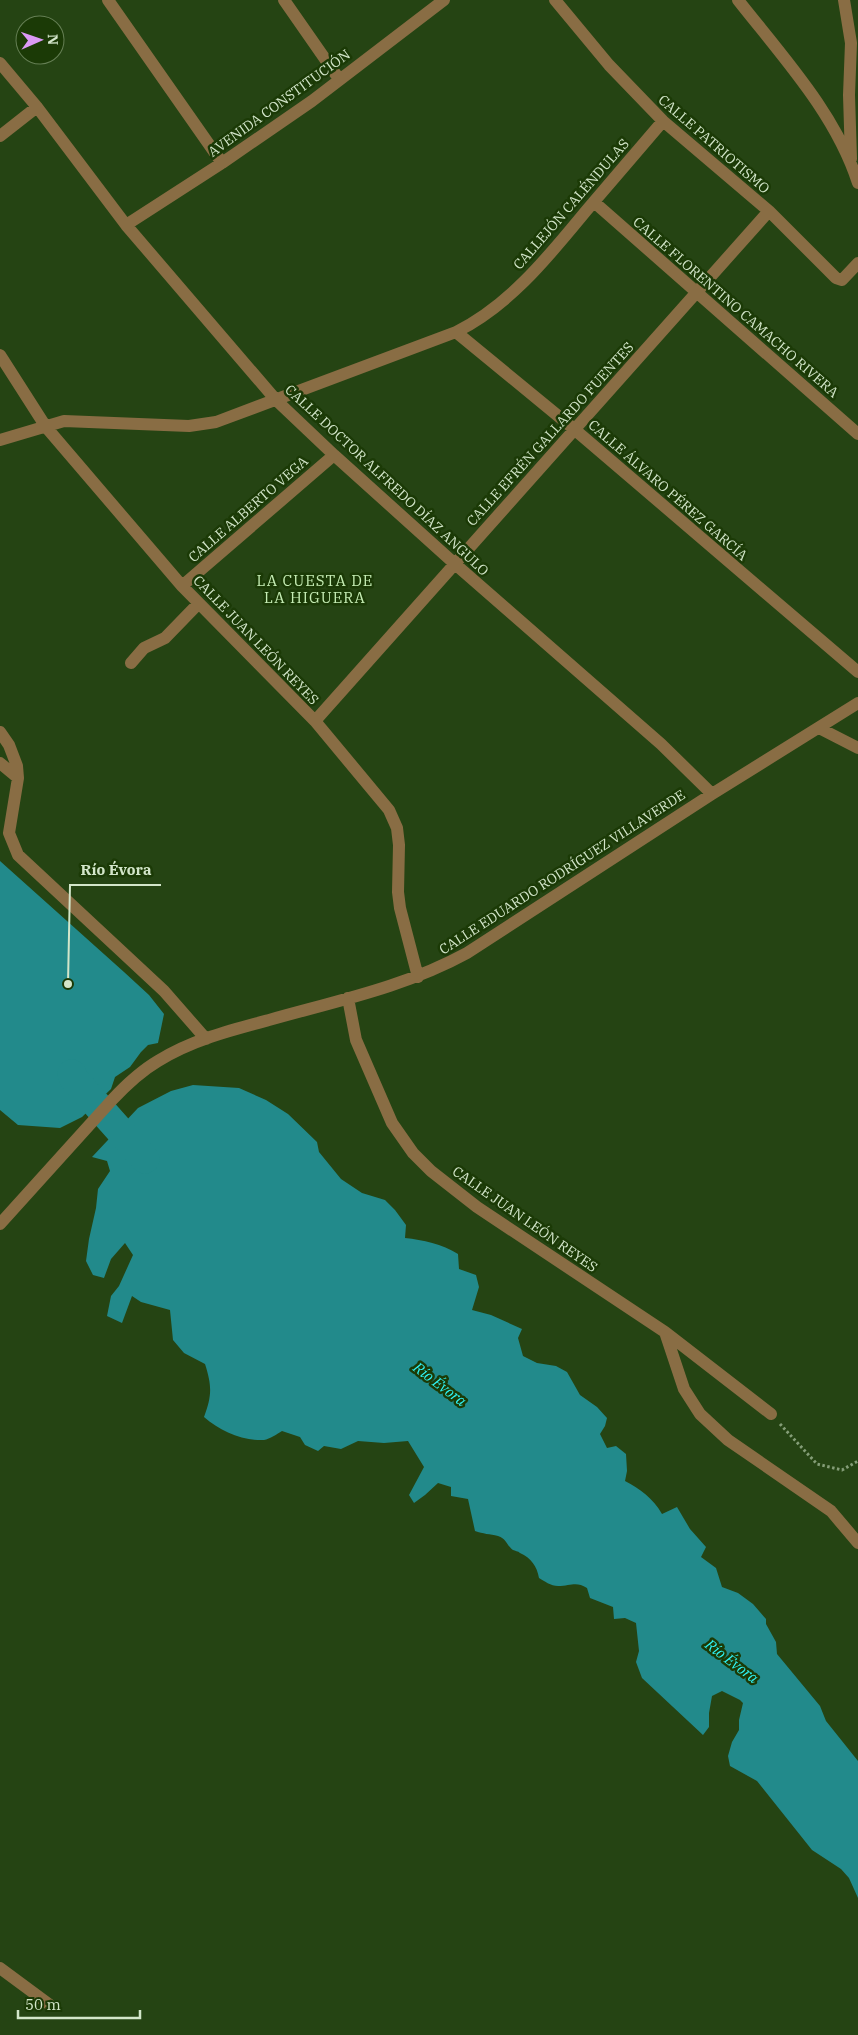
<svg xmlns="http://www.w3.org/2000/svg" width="858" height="2035" viewBox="0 0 858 2035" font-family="'IBM Plex Serif',serif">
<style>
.water{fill:#228a8b}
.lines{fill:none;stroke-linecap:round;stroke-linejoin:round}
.river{stroke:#228a8b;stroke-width:29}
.path{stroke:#849d77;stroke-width:3;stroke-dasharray:2.5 2.5;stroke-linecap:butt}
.minor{stroke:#896d44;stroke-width:12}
.labels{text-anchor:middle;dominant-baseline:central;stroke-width:5;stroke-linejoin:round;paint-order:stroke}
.street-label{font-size:14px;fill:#d3e6ca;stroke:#1b3a06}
.neighbourhood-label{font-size:15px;letter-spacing:1px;fill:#c6edb5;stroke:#1b3a06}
.water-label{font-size:15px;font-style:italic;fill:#2ff5f7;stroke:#1b3a06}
.leader{fill:none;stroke:#d3e6ca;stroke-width:2}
.callout-dot{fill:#d3e6ca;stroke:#1b3a06;stroke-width:2}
.callout-label{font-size:15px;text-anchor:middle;font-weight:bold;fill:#d3e6ca;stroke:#1b3a06;stroke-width:5;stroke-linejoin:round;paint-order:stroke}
</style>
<rect width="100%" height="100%" fill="#254413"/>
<path class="water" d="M0 861 124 972 149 995 164 1014 158 1043 148 1045 141 1052 130 1067 115 1077 111 1089 82 1117 60 1128 18 1125 0 1110Z
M193 1085 239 1088 266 1100 288 1114 317 1142 319 1152 341 1179 362 1193 385 1200 395 1210 406 1225 405 1238C423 1240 442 1244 458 1254L459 1269 476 1275 479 1287 472 1310 491 1315 522 1329 518 1338 523 1356 537 1363 556 1366 567 1372 580 1395 597 1407 607 1418 605 1426 600 1434 607 1448 616 1446 626 1454 627 1471 625 1481C640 1489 653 1498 662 1514L677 1507 690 1529 706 1547 701 1557 716 1568 722 1587 738 1593 753 1604 766 1619V1624L776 1642 777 1654 820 1706 826 1721 858 1761V1898L849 1878 841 1869 812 1850 757 1781 730 1766 728 1756 732 1742 739 1730V1720L743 1703 740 1700 722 1691 712 1696 709 1713V1727L703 1735 642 1678 636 1662 639 1651 636 1623 625 1618 614 1619 613 1607 590 1598 587 1588C576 1581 571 1586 558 1586 551 1586 544 1581 539 1578 537 1566 531 1558 520 1553 518 1551 515 1551 513 1550 506 1545 507 1539 498 1536 490 1534 483 1534 475 1531L468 1499 451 1496V1487L438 1483 425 1495 414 1503 409 1495 424 1467 408 1441 384 1443 358 1441 341 1449 324 1446 318 1451 305 1445 300 1437 282 1431C277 1434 270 1439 264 1440 242 1441 220 1431 204 1417 212 1396 212 1386 205 1364L184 1353 173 1340 170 1310 141 1302 132 1296 122 1323 107 1316 111 1296 119 1286 133 1255 125 1243 111 1259 104 1278 93 1275 86 1261 89 1239 96 1208 98 1189 110 1171 107 1161 92 1157 138 1108 171 1091Z"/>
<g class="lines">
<path class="river" d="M72 1074 74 1079 145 1159"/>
<path class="path" d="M780 1424 817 1464 842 1470 858 1461"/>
<path class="minor" d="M108 0 222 163
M284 0 339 79
M555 0 609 65 663 121 769 211 836 278 842 280 858 263
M738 0C782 56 836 114 858 183
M844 0 851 43 849 95 851 159
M0 63 37 107 126 225 276 400 334 455 455 564 661 744 712 794
M0 136 37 107
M594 202 858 434
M126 225 222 163 312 101 444 0
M456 332 574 429 858 672
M0 355 46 427 182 586 315 721 389 810 397 828 399 845 398 892 400 908 418 977
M0 440 64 421 189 426 216 422 456 332C510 305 548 257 586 211 612 181 637 151 663 121
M182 586 334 455
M131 663 144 648 165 638 198 604
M315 721 769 211
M819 728 858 748
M0 732 9 745 17 766 18 778 9 833 18 855 164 991 206 1039
M0 763 18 778
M348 998 356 1040 392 1123 413 1153 431 1171 477 1207 665 1332 771 1414
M0 1224 112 1100C126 1085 141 1071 158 1061 192 1040 231 1030 269 1020 336 1001 405 987 467 953L712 794 858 703
M665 1332 684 1389 700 1414 728 1440 831 1511 858 1543
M0 1968 50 2005"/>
</g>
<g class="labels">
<g class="street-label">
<text transform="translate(279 103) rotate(-36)">AVENIDA CONSTITUCIÓN</text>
<text transform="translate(714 144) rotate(41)">CALLE PATRIOTISMO</text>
<text transform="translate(571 204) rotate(-49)">CALLEJÓN CALÉNDULAS</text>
<text transform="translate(736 307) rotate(41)">CALLE FLORENTINO CAMACHO RIVERA</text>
<text transform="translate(550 434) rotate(-48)">CALLE EFRÉN GALLARDO FUENTES</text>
<text transform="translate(387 480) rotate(43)">CALLE DOCTOR ALFREDO DÍAZ ANGULO</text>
<text transform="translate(668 490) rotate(41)">CALLE ÁLVARO PÉREZ GARCÍA</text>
<text transform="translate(248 509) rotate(-41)">CALLE ALBERTO VEGA</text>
<text transform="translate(256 640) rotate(46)">CALLE JUAN LEÓN REYES</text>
<text transform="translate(562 872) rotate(-33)">CALLE EDUARDO RODRÍGUEZ VILLAVERDE</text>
<text transform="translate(525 1219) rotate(35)">CALLE JUAN LEÓN REYES</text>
</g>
<g class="neighbourhood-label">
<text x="315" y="580">LA CUESTA DE<tspan x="315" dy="17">LA HIGUERA</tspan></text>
</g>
<g class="water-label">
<text transform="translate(440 1384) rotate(37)">Río Évora</text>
<text transform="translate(732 1661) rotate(37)">Río Évora</text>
</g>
</g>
<path class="leader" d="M68 984L70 885H161"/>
<circle class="callout-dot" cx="68" cy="984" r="5"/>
<g class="callout-label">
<text x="116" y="875">Río Évora</text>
</g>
<g transform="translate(40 40) rotate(88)"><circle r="24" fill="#1b3a06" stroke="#657f54"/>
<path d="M0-4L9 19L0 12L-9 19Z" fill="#db99f5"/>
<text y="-8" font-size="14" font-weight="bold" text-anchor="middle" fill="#d3e6ca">N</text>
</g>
<path d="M18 2010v8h122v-8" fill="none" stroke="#d3e6ca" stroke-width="2.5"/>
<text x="25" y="2010" font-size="15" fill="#d3e6ca" stroke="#1b3a06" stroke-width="4" paint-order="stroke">50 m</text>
</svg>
